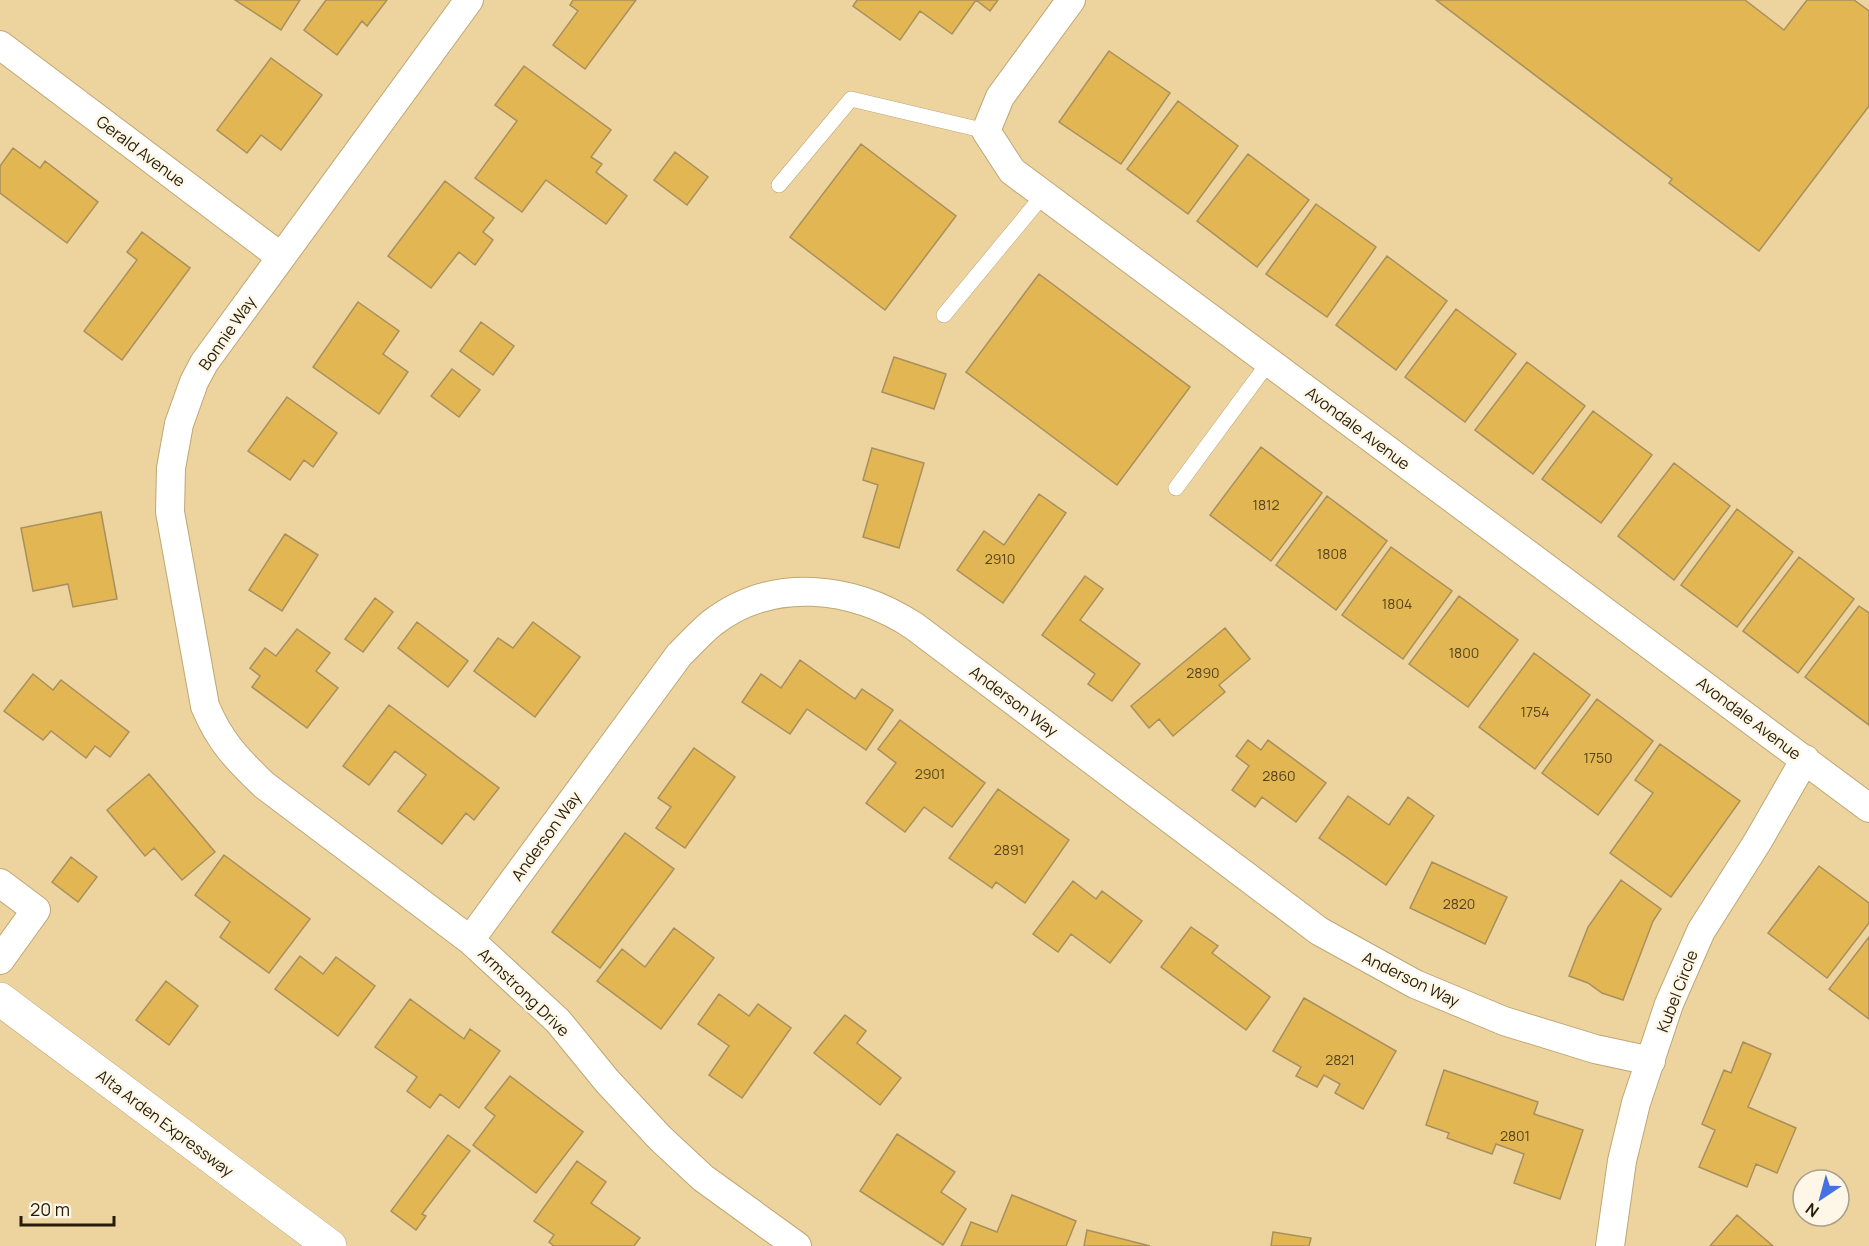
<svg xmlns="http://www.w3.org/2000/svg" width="1869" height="1246" viewBox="0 0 1869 1246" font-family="Manrope,sans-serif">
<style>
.building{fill:#e2b652;stroke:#a8905e;stroke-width:1.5}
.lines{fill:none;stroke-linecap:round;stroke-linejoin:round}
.service-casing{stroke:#bfa773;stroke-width:16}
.minor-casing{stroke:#bfa773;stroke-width:30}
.secondary-casing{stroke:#bfa773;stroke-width:34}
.service{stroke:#fff;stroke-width:15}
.minor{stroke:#fff;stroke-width:28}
.secondary{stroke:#fff;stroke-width:33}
.labels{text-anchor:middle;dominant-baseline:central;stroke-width:5;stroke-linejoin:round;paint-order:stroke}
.number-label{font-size:14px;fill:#55431a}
.street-label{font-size:16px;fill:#261d08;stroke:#fef7e7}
</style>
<rect width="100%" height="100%" fill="#edd39e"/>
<path class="building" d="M235 0H300L281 30Z
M326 0H387L367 26 362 21 337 55 304 30Z
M573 0H636L585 69 553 45 578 11 570 5Z
M857 0H998L990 11 976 0 952 34 920 11 900 40 853 6Z
M1436 0H1745L1784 30 1807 0H1854L1869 11V106L1759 251 1669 183 1672 179Z
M1109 51 1170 93 1121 164 1059 122Z
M271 58 322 95 281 150 261 135 247 153 217 130Z
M524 66 611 130 591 157 602 164 596 172 627 196 606 224 546 180 522 212 475 178 517 121 495 105Z
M1178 101 1238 146 1188 214 1127 169Z
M861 144 956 216 885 310 790 237Z
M13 148 40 168 45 161 98 202 67 243 0 193V166Z
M675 152 708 177 687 205 654 180Z
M1248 154 1309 200 1257 267 1197 221Z
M445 181 494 218 483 232 493 240 475 265 459 252 431 288 388 256Z
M1316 204 1376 247 1327 317 1266 274Z
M142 232 190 268 122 360 84 331 137 260 127 252Z
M1387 256 1447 301 1396 370 1336 325Z
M1039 274 1190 387 1117 485 966 372Z
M358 302 399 331 383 354 408 372 379 414 313 367Z
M1456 309 1516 354 1465 422 1405 377Z
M481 322 514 346 493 375 460 351Z
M894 357 946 374 934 409 882 392Z
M1527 362 1585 406 1533 474 1475 430Z
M452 369 480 390 459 417 431 396Z
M287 397 337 433 313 467 304 460 290 480 248 451Z
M1593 411 1652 455 1601 523 1542 479Z
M1261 447 1322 493 1271 561 1210 515Z
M872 448 924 463 899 548 863 537 878 485 863 480Z
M1674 463 1730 506 1674 580 1618 536Z
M1039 494 1066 513 1003 603 957 570 984 531 1004 545Z
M1327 496 1387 541 1336 610 1276 565Z
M1737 509 1793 552 1737 627 1681 585Z
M101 512 117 599 73 607 68 584 33 591 21 528Z
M285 534 318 555 282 611 249 590Z
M1391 547 1452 591 1403 659 1342 615Z
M1799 557 1854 599 1798 673 1743 631Z
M1085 576 1103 589 1080 620 1140 664 1112 701 1088 684 1095 674 1042 635Z
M1459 596 1518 640 1468 707 1409 664Z
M375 598 393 612 363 652 345 639Z
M1859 606 1869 613V725L1805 677Z
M417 622 468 661 448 687 398 648Z
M533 622 580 657 535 717 474 671 498 638 513 648Z
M1225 628 1250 659 1219 685 1225 692 1173 736 1159 719 1149 728 1131 706Z
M297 629 330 653 316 671 338 688 307 728 252 687 260 676 250 668 265 648 276 656Z
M1534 653 1590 695 1535 769 1479 727Z
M800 660 855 699 862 689 893 710 866 750 807 709 790 734 742 702 761 674 781 688Z
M33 674 53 690 61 680 129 732 110 757 95 746 86 758 51 731 43 740 4 711Z
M1597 699 1653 741 1598 815 1542 773Z
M389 705 499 788 474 820 466 813 442 844 398 811 426 775 395 751 369 785 343 766Z
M900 720 985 783 952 827 924 807 905 832 866 803 896 763 878 749Z
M1248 740 1261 750 1268 740 1326 783 1296 822 1262 797 1255 807 1232 790 1249 766 1236 756Z
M1660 744 1740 801 1671 897 1610 853 1653 793 1635 780Z
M694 748 735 777 685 848 656 828 671 807 658 798Z
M149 774 215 852 182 880 154 848 145 856 107 810Z
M998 789 1069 840 1025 903 996 882 992 888 949 858Z
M1348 796 1389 825 1408 797 1434 816 1386 885 1319 838Z
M625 833 674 869 600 968 552 932Z
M224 855 310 919 269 973 220 937 230 922 195 895Z
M71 857 97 877 78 902 52 882Z
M1432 862 1507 897 1485 944 1410 908Z
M1819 866 1869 903V923L1827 978 1768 933Z
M1621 880 1661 909 1653 921 1623 1000 1602 993 1588 983 1569 976 1588 927Z
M1073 881 1096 899 1102 891 1142 921 1110 963 1071 934 1058 952 1033 934Z
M1191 927 1218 946 1212 953 1270 997 1246 1030 1161 967Z
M674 928 714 958 661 1029 597 981 622 949 645 967Z
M1869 937V1019L1829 989Z
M300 956 323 974 336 957 375 986 338 1036 275 989Z
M166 981 198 1006 169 1045 136 1020Z
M719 994 749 1016 758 1004 791 1028 742 1098 709 1075 729 1046 698 1024Z
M1304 998 1396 1051 1363 1109 1335 1093 1340 1084 1324 1075 1317 1087 1296 1076 1301 1067 1273 1051Z
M410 999 464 1039 470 1029 500 1051 459 1108 440 1094 430 1108 407 1091 417 1077 375 1047Z
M845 1015 866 1031 857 1043 901 1078 880 1105 814 1053Z
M1743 1042 1771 1054 1748 1107 1796 1128 1777 1173 1756 1164 1747 1187 1699 1167 1715 1130 1702 1124 1724 1070 1731 1073Z
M1444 1070 1538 1102 1534 1114 1583 1130 1560 1199 1514 1183 1524 1154 1496 1144 1492 1154 1447 1138 1449 1133 1426 1125Z
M510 1076 583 1132 536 1193 473 1145 495 1116 485 1108Z
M897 1134 955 1172 941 1192 966 1209 943 1245 860 1191Z
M448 1135 470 1151 422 1214 426 1216 416 1230 391 1211Z
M577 1161 606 1182 591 1203 640 1238 634 1246H554L549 1242 554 1235 534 1221Z
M1012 1195 1076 1221 1066 1246H961L971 1222 997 1232Z
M1737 1215 1773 1246H1710Z
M1087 1230 1150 1246H1084Z
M1273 1232 1311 1238 1309 1246H1271Z"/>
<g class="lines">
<defs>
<path id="service" d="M779 185 851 99 986 131
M944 315 1044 194
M1176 488 1269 362"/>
<path id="minor" d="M469 0 204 363 194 382 179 424 171 468 170 512 205 706C220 742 237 759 264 785L470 940 558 1021 607 1081 660 1138 703 1178 797 1246
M1071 0 1000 97 986 131 1012 171 1869 808
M0 45 281 257
M0 883 36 910 0 960
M470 940 679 655C690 644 700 633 712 623 773 576 853 586 914 626L1319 931 1415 984 1504 1021 1595 1049 1651 1061
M1610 1246 1622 1161 1636 1103 1669 1004 1701 931 1758 841 1805 759"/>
<path id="secondary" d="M0 999 330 1246"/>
</defs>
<use href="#service" class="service-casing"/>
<use href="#minor" class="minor-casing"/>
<use href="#secondary" class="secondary-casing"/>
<use href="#service" class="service"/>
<use href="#minor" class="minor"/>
<use href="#secondary" class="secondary"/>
</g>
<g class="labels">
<g class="number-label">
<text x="1266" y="504">1812</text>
<text x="1332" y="553">1808</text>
<text x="1000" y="558">2910</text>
<text x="1397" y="603">1804</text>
<text x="1464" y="652">1800</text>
<text x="1203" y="672">2890</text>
<text x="1535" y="711">1754</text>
<text x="1598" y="757">1750</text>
<text x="930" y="773">2901</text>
<text x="1279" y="775">2860</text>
<text x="1009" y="849">2891</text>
<text x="1459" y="903">2820</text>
<text x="1340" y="1059">2821</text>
<text x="1515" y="1135">2801</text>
</g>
<g class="street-label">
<text transform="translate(141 151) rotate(37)">Gerald Avenue</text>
<text transform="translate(227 333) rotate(-55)">Bonnie Way</text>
<text transform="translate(1358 428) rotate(37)">Avondale Avenue</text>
<text transform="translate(1014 701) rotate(37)">Anderson Way</text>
<text transform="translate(1749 718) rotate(37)">Avondale Avenue</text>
<text transform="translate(546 836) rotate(-54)">Anderson Way</text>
<text transform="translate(1411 979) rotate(26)">Anderson Way</text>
<text transform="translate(1677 991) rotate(-69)">Kubel Circle</text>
<text transform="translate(524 992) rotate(44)">Armstrong Drive</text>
<text transform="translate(165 1123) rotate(37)">Alta Arden Expressway</text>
</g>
</g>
<g transform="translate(1821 1198) rotate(216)"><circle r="28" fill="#fef7e7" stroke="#a8a08e" stroke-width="1.5"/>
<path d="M0-4.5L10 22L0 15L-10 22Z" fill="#4571e3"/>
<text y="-9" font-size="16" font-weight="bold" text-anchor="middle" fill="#261d08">N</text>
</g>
<path d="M21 1216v9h93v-9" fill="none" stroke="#261d08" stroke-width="3"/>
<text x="30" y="1216" font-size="18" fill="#261d08" stroke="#fef7e7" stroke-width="4.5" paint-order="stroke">20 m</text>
</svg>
